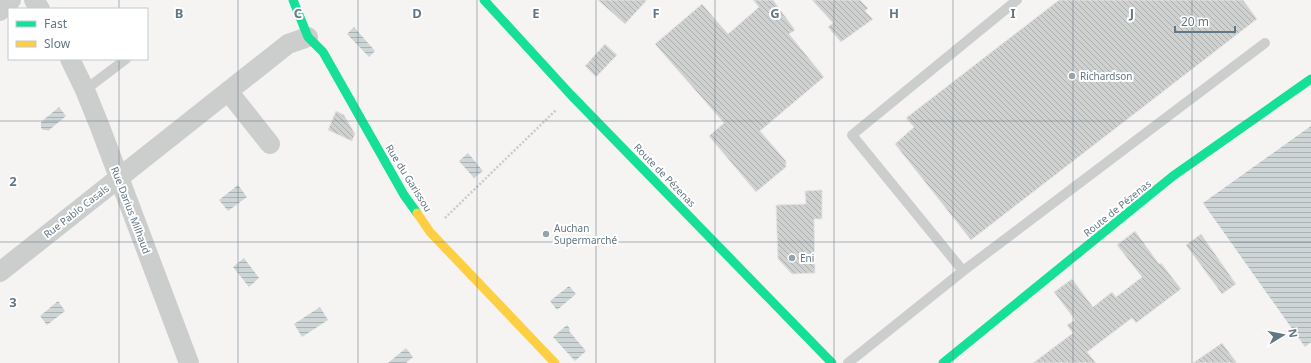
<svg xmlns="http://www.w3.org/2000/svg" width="1311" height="363" viewBox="0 0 1311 363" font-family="'Noto Sans',sans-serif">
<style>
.water{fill:url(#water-rules)}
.building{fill:url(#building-back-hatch);stroke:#e4e4e2}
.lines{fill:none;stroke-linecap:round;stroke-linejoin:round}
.path{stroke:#cacacb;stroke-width:2.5;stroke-dasharray:2 2;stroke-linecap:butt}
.lane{stroke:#cccece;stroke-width:10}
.street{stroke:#cccece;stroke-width:20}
.fast{stroke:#16e098;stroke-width:9}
.slow{stroke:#ffcf43;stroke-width:9}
.grid{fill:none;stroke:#637784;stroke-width:1;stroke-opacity:0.55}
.poi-dot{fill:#96a3aa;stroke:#fff;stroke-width:1.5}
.labels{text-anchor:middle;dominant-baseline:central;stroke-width:4;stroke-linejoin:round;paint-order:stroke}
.poi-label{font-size:10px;fill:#637784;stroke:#fff;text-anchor:start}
.street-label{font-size:10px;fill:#637784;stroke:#fff}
.grid-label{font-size:13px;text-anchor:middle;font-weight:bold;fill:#637784;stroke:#fff;stroke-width:4;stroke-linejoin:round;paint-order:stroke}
</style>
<defs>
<pattern id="water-rules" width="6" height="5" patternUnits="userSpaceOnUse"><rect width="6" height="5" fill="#cdd5d7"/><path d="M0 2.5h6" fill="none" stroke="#aab2b4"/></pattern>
<pattern id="building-back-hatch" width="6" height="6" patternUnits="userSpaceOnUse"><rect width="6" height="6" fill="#cfd0d0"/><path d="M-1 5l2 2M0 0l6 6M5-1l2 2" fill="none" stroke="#acaeae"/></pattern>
</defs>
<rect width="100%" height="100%" fill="#f5f4f2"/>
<path class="water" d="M354 27 375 51 369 57 347 34Z
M59 107 66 116 48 131 47 130H43L41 128V122Z
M1311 126V342L1305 347 1203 203Z
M468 153 483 171 474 178 459 161Z
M238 185 247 197 228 211 219 200Z
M244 258 259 278 249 287 233 267Z
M569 286 576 294 557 310 550 301Z
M58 301 65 311 47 325 40 316Z
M320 307 328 320 302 337 294 324Z
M567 325 570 329 569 331 586 351 575 361 553 337Z
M406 348 413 357 406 363H388Z"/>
<path class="building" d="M598 0H647L625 24Z
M753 0H773L795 30 789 34 824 77 760 131 786 161V167L756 192 709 136 724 123 655 44 702 4 728 34 759 7Z
M812 0H860L868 8 865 11 873 19 841 42 828 27 833 23Z
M1059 0H1243L1257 19 971 240 895 144 914 127 906 118Z
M605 44 617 55 596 77 585 66Z
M336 111 344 115 355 134 352 141 328 130Z
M822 190V219H814L815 273 792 274 778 259 776 205 806 204 805 191Z
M1135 231 1159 264 1161 263 1181 289 1136 323 1132 318 1087 352 1096 363H1033L1073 333 1067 325 1075 320 1054 292 1072 279 1093 307 1112 292 1116 297 1142 277 1117 245Z
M1201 234 1236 284 1222 294 1186 245Z
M1222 343 1237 363H1193Z"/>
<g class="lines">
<path class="path" d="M445 218 556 110"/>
<path class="lane" d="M85 90 126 59
M963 271 852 135 1017 0
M848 363 963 271 1265 43"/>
<path class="street" d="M34 0 40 9
M0 11 11 0
M70 59 85 90 100 127 189 363
M228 91 270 144
M0 272 288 44 308 37"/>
<path class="fast" d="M293 0 308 37 323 52 404 195 417 213
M484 0 571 95 832 363
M943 363 1173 176 1311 79"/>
<path class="slow" d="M417 213 430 232 555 363"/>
</g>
<path class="grid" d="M119 0V9M238 0V363M358 0V363M477 0V363M596 0V363M715 0V363M834 0V363M953 0V363M1073 0V363M1192 0V363M119 59V363M0 121H1311M0 242H1311"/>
<g class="poi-dot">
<circle cx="1072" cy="76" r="4"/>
<circle cx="546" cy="234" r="4"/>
<circle cx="792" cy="258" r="4"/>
</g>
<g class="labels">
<g class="poi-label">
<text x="1080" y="76">Richardson</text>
<text x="554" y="228">Auchan<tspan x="554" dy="12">Supermarché</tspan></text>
<text x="800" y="258">Eni</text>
</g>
<g class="street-label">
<text transform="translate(665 175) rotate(46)">Route de Pézenas</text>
<text transform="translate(409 178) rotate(58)">Rue du Garissou</text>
<text transform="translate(1117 208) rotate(-39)">Route de Pézenas</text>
<text transform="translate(131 210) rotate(69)">Rue Darius Milhaud</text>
<text transform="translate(76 211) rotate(-38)">Rue Pablo Casals</text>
</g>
</g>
<g class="grid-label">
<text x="179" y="18">B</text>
<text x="298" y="18">C</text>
<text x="417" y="18">D</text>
<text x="536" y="18">E</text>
<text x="656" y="18">F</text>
<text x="775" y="18">G</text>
<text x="894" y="18">H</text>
<text x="1013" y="18">I</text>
<text x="1132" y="18">J</text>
<text x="13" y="186">2</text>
<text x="13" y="307">3</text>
</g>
<rect x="8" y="8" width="140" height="52" fill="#ffffff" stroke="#c1c9ce"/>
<rect x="16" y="21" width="20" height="6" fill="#16e098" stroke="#c1c9ce"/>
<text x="44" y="28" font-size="12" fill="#637784">Fast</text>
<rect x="16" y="41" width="20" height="6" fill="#ffcf43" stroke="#c1c9ce"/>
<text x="44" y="48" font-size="12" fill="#637784">Slow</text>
<g transform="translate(1283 335) rotate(80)" stroke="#ffffff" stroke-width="3" paint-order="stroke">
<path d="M0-3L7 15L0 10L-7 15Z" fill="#637784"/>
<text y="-6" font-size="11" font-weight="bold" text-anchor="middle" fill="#637784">N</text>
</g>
<path d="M1175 26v6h60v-6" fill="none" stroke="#637784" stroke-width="2"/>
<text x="1181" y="26" font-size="12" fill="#637784" stroke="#ffffff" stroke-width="3" paint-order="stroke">20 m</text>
</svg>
